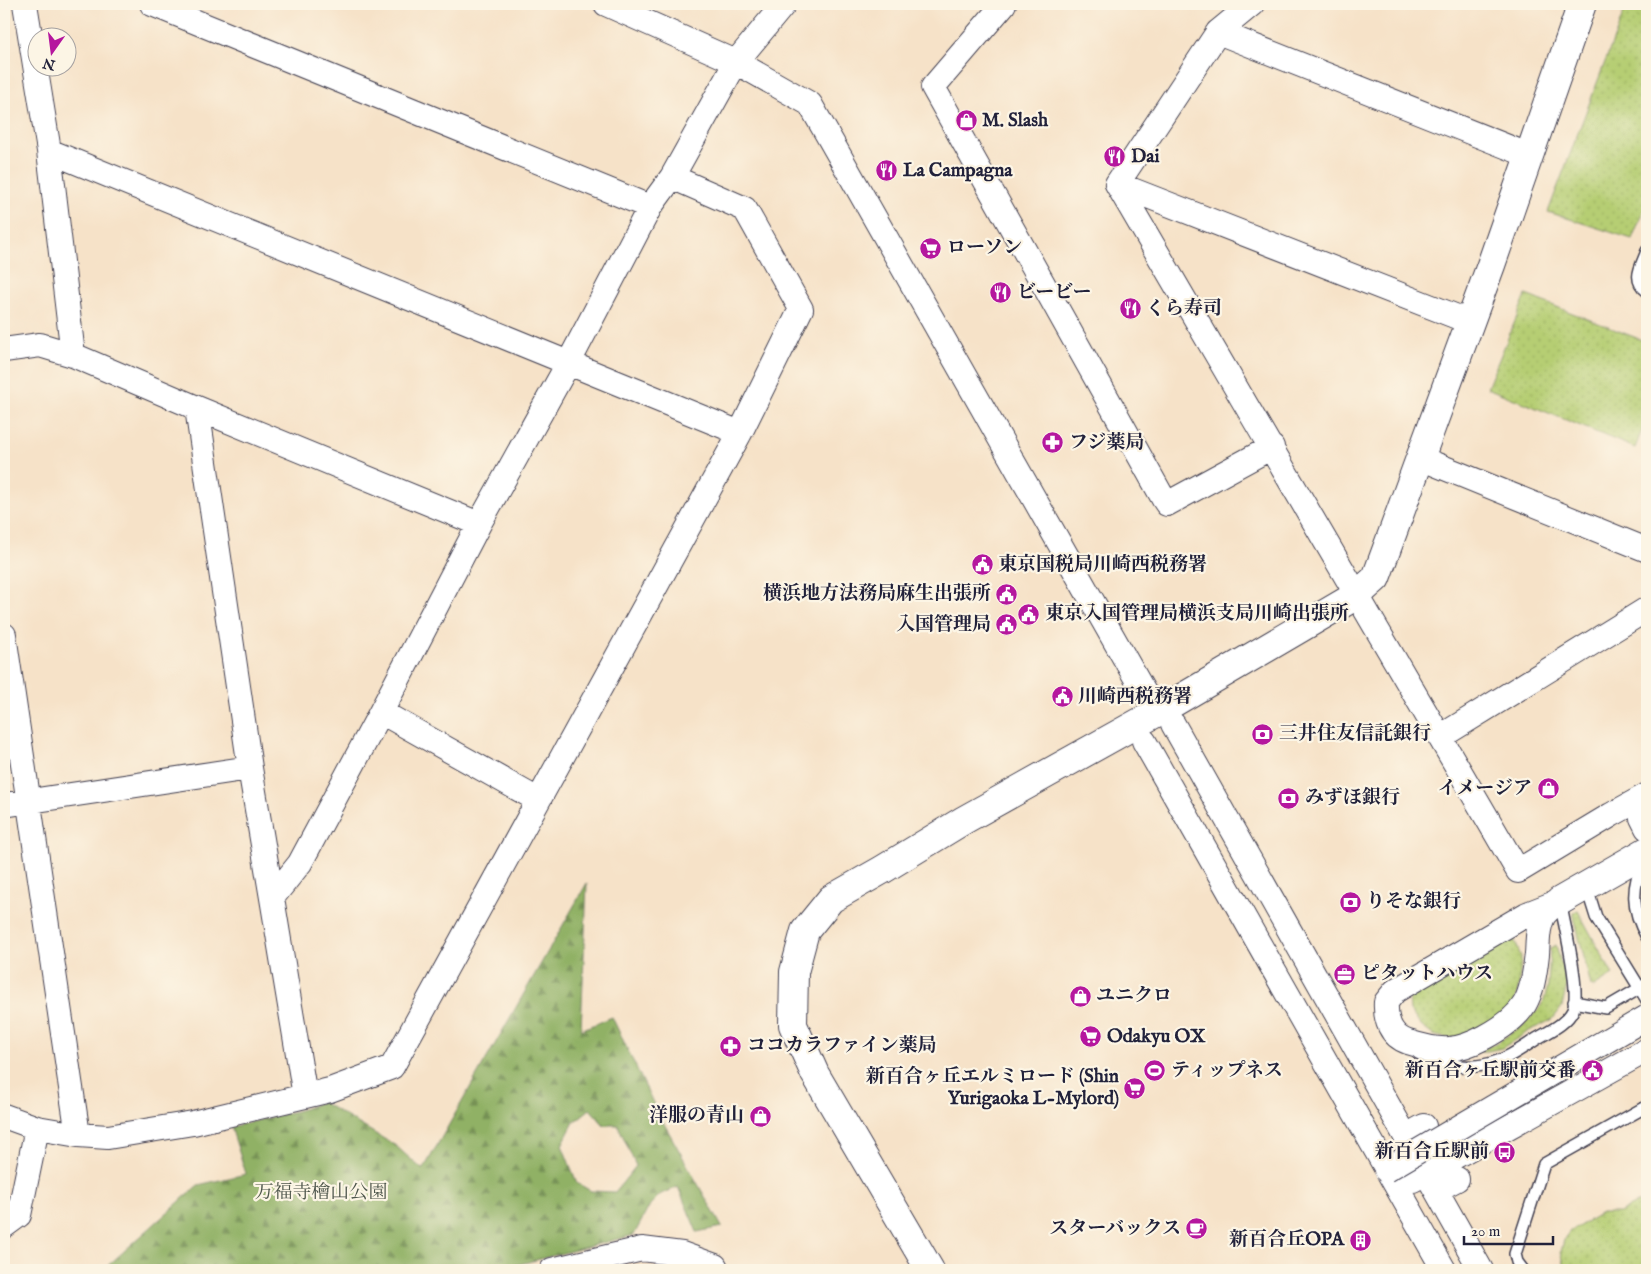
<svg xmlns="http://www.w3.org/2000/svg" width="1651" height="1274" viewBox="0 0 1651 1274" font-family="'IM FELL English','Noto Serif JP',serif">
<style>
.grass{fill:url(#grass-dots);stroke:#6c7857}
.forest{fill:url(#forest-firs);stroke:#596a50;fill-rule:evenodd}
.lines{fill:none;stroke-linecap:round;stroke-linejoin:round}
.lane-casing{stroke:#423f50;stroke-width:14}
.street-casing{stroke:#423f50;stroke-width:26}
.secondary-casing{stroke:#423f50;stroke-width:30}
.lane{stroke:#fff;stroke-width:11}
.street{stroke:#fff;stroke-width:24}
.secondary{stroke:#fff;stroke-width:28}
.street-bridge-casing{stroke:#423f50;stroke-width:26;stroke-linecap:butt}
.street-bridge{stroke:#fff;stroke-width:24}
.labels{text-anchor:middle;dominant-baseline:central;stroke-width:4.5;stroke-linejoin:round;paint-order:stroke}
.poi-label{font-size:19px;font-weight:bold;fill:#22223b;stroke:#fcf5e5;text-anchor:start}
.park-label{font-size:19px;fill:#4e564c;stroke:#fcf5e5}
</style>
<defs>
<pattern id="grass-dots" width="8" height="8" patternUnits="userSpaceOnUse" patternTransform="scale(1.25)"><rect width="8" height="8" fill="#b6ce73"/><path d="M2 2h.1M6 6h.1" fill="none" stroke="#9cb164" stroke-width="1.8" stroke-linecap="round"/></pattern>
<pattern id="forest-firs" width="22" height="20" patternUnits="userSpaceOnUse" patternTransform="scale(1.25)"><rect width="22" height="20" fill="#90b165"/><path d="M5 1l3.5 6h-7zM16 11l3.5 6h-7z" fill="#759054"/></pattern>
</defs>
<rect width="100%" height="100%" fill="#fcf5e5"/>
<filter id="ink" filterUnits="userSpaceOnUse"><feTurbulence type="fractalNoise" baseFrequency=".02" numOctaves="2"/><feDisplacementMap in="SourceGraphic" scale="10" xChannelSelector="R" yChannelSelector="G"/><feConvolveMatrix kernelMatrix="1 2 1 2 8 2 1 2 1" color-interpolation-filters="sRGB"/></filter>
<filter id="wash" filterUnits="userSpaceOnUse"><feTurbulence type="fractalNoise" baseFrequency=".0096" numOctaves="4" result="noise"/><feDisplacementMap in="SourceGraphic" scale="20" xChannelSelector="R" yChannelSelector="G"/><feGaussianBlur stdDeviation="1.12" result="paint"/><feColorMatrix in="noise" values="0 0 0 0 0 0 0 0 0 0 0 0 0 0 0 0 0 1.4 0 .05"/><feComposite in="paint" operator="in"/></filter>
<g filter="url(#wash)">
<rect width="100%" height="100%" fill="#f6e2c8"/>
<path class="grass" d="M1627 4H1647V202L1632 239 1548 212Z
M1526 295 1647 342V418L1635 448 1487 388Z
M1578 911 1613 975 1594 987 1591 986 1574 917V912Z
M1506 939 1515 941 1521 957 1519 986 1514 1004 1488 1024 1462 1037 1446 1038 1433 1035 1421 1026 1410 1011 1409 998 1413 992Z
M1556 945 1567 985 1562 1007 1553 1019 1529 1031 1502 1048 1488 1051H1480L1498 1042 1524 1025 1543 1004 1548 986 1550 948Z
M1647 1198V1270H1566L1561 1252 1564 1240 1571 1231 1601 1213H1619Z"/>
<path class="forest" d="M587 883 581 1030 612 1017 658 1113 722 1227 697 1232 678 1187 661 1194 650 1205 634 1235 497 1270H103L198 1185 246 1174 231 1127 300 1110 322 1102 396 1146 423 1170ZM590 1109 604 1125H618L636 1166 615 1192 591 1191 577 1183 562 1145 574 1122Z"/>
</g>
<g filter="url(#ink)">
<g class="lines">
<defs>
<path id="lane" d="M1647 251C1642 266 1631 279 1647 291
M1645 858C1631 886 1631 909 1647 937
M1586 885 1596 917 1647 1000
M1574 1002 1606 1008 1647 984
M1418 1053C1443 1066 1471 1071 1498 1061 1512 1056 1525 1046 1538 1038 1550 1031 1567 1023 1573 1010 1581 989 1564 925 1560 901
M1523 1270 1517 1262 1515 1254 1544 1164 1647 1106"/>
<path id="street" d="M25 4 49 151 73 355
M152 4 650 207
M606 4 736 62 810 104 1145 694
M1004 4 933 87 1163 498 1167 504 1272 447
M1252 4 1218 32 1117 184 1518 871 1611 815 1647 795
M1218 32 1528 155
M49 151 740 433
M1117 184 1470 322
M4 350 40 345 73 355 197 408 479 524
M197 408 250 768 272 898
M1420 458 1647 550
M4 635 78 1135
M381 712 538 800
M1173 724 1481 1270
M1440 737 1647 609
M1144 741 1444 1270
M4 805 250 768
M1642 818 1647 828
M1560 901C1555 905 1546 911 1543 917 1537 928 1538 942 1537 954 1532 999 1526 1015 1485 1037 1455 1053 1440 1052 1408 1042 1390 1036 1385 1019 1386 1002L1395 991 1527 914Z
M305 1096 272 898 300 863 381 712 479 524 569 362 650 207 672 177 736 62 784 4
M4 1116 37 1128 78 1135 108 1137 193 1123 330 1090 392 1067 740 433 801 309 745 209 672 177
M1406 1136 1424 1126
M1413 1180 1647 1050
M1436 1190 1457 1179
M4 1226 19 1215 37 1128
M552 1270 642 1249 682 1254 715 1266 717 1270"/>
<path id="secondary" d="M1560 901 1647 851
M930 1270 815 1074 793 1025 794 972 805 931 831 899 882 870 964 820 1156 713 1357 595 1376 578 1491 265 1582 4"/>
</defs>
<use href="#lane" class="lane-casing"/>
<use href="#street" class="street-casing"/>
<use href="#secondary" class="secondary-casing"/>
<use href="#lane" class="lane"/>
<use href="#street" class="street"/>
<use href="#secondary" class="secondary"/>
<defs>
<path id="street-bridge" d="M1386 1170 1647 1017"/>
</defs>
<use href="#street-bridge" class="street-bridge-casing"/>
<use href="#street-bridge" class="street-bridge"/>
</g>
</g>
<defs>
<symbol id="shop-disc" viewBox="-11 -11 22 22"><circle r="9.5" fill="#b5179e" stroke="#fcf5e5"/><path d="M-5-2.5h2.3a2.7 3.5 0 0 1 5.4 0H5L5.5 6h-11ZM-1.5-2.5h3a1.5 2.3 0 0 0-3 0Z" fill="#fff"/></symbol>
<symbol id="restaurant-disc" viewBox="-11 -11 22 22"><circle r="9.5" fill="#b5179e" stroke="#fcf5e5"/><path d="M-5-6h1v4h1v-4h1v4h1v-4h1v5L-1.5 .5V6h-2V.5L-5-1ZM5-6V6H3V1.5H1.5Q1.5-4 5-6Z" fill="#fff"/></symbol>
<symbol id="supermarket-disc" viewBox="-11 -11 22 22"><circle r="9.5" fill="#b5179e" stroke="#fcf5e5"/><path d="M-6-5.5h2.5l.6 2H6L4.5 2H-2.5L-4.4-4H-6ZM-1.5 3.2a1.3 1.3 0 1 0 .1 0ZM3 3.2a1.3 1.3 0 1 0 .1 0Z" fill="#fff"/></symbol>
<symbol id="pharmacy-disc" viewBox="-11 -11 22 22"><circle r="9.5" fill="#b5179e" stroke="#fcf5e5"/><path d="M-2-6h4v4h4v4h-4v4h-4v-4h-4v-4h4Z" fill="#fff"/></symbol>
<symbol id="civic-disc" viewBox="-11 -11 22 22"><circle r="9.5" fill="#b5179e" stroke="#fcf5e5"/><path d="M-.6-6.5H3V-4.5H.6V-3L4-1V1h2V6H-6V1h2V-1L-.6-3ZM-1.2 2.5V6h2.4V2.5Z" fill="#fff"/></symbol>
<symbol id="bank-disc" viewBox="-11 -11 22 22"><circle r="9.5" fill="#b5179e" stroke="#fcf5e5"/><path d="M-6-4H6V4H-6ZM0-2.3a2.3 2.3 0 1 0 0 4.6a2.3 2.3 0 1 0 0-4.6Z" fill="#fff"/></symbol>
<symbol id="office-disc" viewBox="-11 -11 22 22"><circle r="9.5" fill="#b5179e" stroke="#fcf5e5"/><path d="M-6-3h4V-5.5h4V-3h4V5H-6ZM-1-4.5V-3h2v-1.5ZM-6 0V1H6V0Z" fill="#fff"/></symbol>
<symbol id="stadium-disc" viewBox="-11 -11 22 22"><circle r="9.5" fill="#b5179e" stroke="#fcf5e5"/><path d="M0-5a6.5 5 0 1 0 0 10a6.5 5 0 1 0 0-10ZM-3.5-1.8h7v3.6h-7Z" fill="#fff"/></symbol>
<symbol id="bus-disc" viewBox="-11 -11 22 22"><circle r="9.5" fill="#b5179e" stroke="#fcf5e5"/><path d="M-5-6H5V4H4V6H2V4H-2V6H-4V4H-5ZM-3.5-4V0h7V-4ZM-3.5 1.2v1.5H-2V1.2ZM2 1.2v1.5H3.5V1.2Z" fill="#fff"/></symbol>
<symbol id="cafe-disc" viewBox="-11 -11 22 22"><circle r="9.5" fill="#b5179e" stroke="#fcf5e5"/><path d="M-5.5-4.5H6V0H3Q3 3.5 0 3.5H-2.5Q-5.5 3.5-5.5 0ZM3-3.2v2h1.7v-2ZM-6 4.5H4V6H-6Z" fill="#fff"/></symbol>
<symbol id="building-disc" viewBox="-11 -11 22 22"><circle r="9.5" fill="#b5179e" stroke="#fcf5e5"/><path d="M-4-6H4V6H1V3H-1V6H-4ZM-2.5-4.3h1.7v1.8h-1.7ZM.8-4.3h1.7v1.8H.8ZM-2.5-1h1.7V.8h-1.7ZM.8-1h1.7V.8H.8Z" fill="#fff"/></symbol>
</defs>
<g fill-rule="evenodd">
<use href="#shop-disc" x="954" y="108" width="25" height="25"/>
<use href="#restaurant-disc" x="1102" y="144" width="25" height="25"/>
<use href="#restaurant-disc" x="874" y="158" width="25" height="25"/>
<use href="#supermarket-disc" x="918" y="236" width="25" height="25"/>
<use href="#restaurant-disc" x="988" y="280" width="25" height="25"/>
<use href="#restaurant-disc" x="1118" y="296" width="25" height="25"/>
<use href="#pharmacy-disc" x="1040" y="430" width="25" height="25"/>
<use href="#civic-disc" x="970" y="552" width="25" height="25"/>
<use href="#civic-disc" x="994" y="582" width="25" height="25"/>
<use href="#civic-disc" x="1016" y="602" width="25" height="25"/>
<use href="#civic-disc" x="994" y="612" width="25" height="25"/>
<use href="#civic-disc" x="1050" y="684" width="25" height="25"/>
<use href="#bank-disc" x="1250" y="722" width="25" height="25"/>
<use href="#shop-disc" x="1536" y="776" width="25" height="25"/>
<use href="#bank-disc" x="1276" y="786" width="25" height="25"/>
<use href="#bank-disc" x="1338" y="890" width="25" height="25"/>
<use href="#office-disc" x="1332" y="962" width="25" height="25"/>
<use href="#shop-disc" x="1068" y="984" width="25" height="25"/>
<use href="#supermarket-disc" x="1078" y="1024" width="25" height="25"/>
<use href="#pharmacy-disc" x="718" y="1034" width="25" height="25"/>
<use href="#stadium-disc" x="1142" y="1058" width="25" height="25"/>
<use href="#civic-disc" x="1580" y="1058" width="25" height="25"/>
<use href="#supermarket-disc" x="1122" y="1076" width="25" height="25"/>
<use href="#shop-disc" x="748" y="1104" width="25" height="25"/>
<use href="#bus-disc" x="1492" y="1140" width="25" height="25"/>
<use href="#cafe-disc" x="1184" y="1216" width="25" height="25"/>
<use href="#building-disc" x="1348" y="1228" width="25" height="25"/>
</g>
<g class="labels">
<g class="poi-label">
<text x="982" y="121">M. Slash</text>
<text x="1131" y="157">Dai</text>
<text x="903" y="171">La Campagna</text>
<text x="947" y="248">ローソン</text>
<text x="1017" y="293">ビービー</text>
<text x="1146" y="309">くら寿司</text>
<text x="1069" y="443">フジ薬局</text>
<text x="998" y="565">東京国税局川崎西税務署</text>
<text x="991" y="594" text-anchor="end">横浜地方法務局麻生出張所</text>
<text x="1045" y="614">東京入国管理局横浜支局川崎出張所</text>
<text x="991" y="625" text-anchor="end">入国管理局</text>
<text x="1078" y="697">川崎西税務署</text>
<text x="1279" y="734">三井住友信託銀行</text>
<text x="1532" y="789" text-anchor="end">イメージア</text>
<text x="1305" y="798">みずほ銀行</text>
<text x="1366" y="902">りそな銀行</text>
<text x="1361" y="974">ピタットハウス</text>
<text x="1096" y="996">ユニクロ</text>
<text x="1107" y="1037">Odakyu OX</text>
<text x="747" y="1046">ココカラファイン薬局</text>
<text x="1171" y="1071">ティップネス</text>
<text x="1576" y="1071" text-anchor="end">新百合ヶ丘駅前交番</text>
<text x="1119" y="1077" text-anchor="end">新百合ヶ丘エルミロード (Shin<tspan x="1119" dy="22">Yurigaoka L-Mylord)</tspan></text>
<text x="744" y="1116" text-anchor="end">洋服の青山</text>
<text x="1489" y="1152" text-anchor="end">新百合丘駅前</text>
<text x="1181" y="1229" text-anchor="end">スターバックス</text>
<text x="1344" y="1240" text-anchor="end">新百合丘OPA</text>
</g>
<g class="park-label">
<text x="321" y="1193">万福寺檜山公園</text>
</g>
</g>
<rect width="1651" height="1274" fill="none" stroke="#fcf5e5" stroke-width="20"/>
<g transform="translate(52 52) rotate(194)"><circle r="24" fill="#fcf5e5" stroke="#a5a1a1"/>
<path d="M0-4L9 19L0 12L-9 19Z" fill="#b5179e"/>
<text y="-8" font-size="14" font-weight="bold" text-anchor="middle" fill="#22223b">N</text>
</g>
<path d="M1464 1236v8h89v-8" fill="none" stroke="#22223b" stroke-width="2.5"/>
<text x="1471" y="1236" font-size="15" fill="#22223b" stroke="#fcf5e5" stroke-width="4" paint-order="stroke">20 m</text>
</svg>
